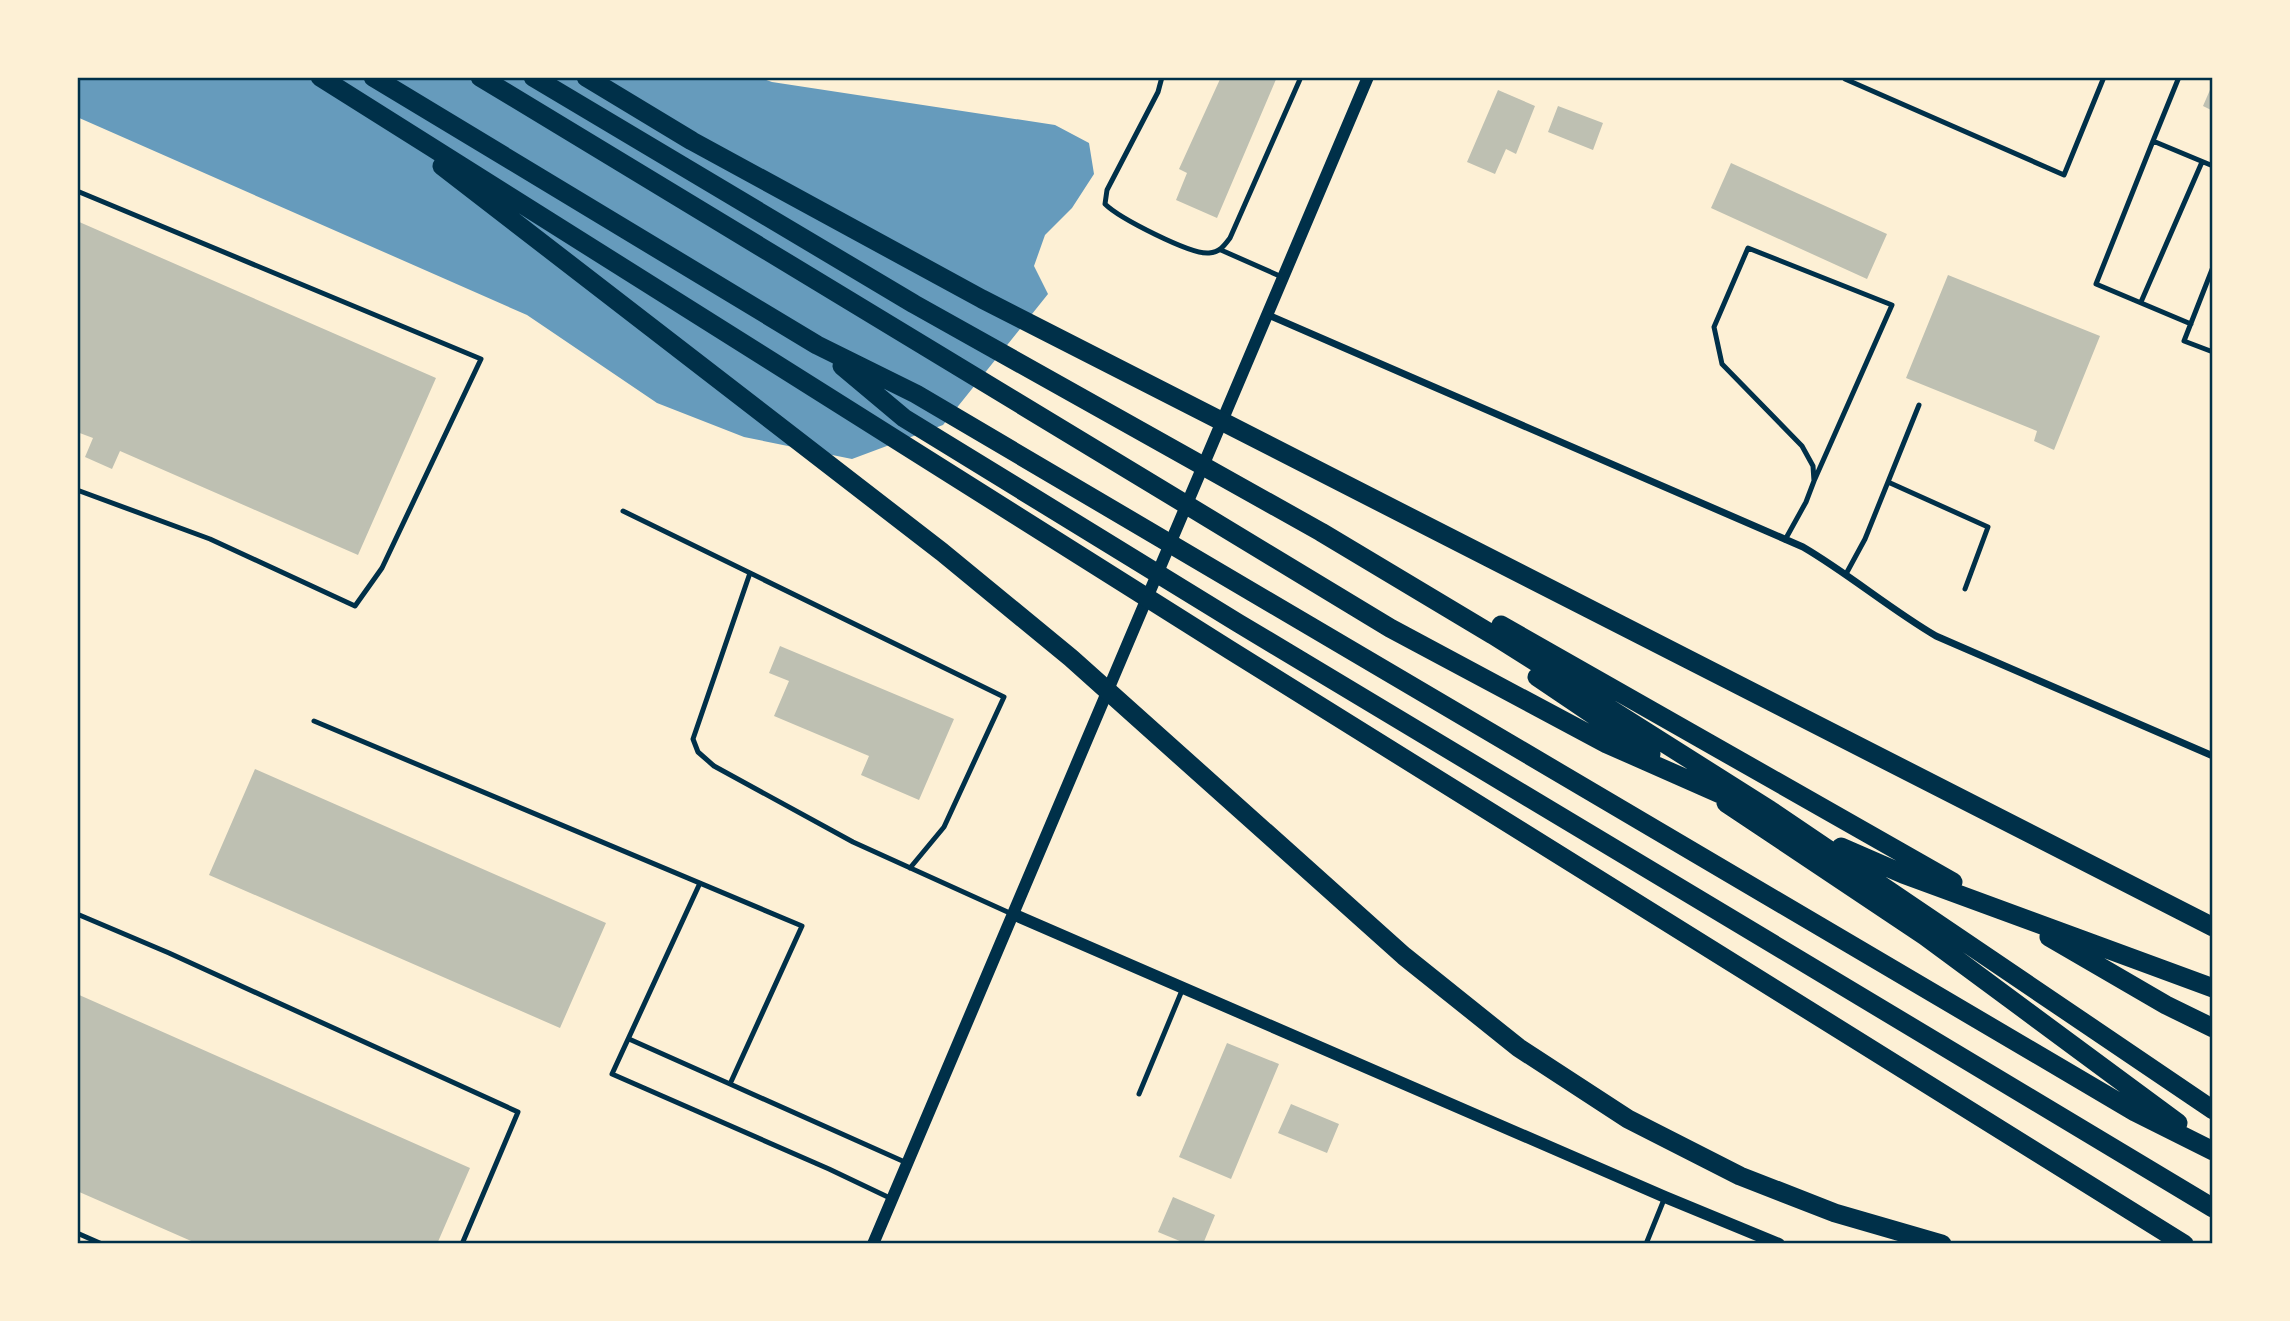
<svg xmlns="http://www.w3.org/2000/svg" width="2290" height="1321" viewBox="0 0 2290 1321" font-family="'Varela Round',sans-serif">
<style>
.water{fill:#669bbc}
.building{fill:#bec0b2}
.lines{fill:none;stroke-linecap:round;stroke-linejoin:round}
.service{stroke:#003049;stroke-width:5}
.minor{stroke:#003049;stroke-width:7}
.tertiary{stroke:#003049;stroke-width:12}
.motorway{stroke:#003049;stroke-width:19}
.neatline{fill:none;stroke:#003049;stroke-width:2.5}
</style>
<rect width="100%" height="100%" fill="#fdf0d5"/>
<path class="water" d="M77 77H758L772 82 1055 125 1089 143 1094 174 1072 208 1045 235 1034 266 1048 294 943 425 852 459 744 437 657 403 527 315 77 117Z"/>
<path class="building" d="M1221 77H1277L1217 218 1176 200 1187 173 1179 169Z
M2213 83V111L2203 106Z
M1498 90 1535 106 1516 154 1506 149 1495 174 1467 162Z
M1558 106 1603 123 1593 150 1548 132Z
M1731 163 1887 234 1867 279 1711 208Z
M77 221 436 378 358 555 120 451 112 469 85 457 93 438 77 432Z
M1948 275 2100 336 2054 450 2034 441 2037 431 1906 378Z
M780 646 954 719 919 800 861 775 869 756 774 716 789 681 769 673Z
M255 769 606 923 560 1028 209 875Z
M77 994 470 1168 437 1244H198L77 1191Z
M1227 1043 1279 1064 1231 1179 1179 1157Z
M1291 1104 1339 1124 1327 1153 1278 1133Z
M1173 1197 1215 1215 1203 1244H1187L1158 1232Z"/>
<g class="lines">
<path class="service" d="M1162 77 1158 92 1107 190 1105 204C1119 218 1191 255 1209 253 1220 252 1224 246 1230 238L1301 77
M1846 77 1845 79 2064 175 2104 77
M2179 77 2153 141 2213 166
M2153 141 2096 284 2191 324
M77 191 481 359 382 568 355 606 210 539 77 490
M1221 250 1282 277
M2213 267 2184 341 2213 352
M2141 302 2202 162
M1888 482 1988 527 1965 589
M623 511 1004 697 944 827 910 868
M1785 540 1806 502 1814 481 1813 466 1802 446 1722 364 1714 327 1748 248 1892 305 1814 481
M750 573 693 739 698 752 714 766 853 842 1012 914
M1846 574 1865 539 1919 405
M314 721 802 926 730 1084 907 1163
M700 883 612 1074 829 1169 892 1199
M77 914 169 953 518 1112 462 1244
M629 1039 730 1084
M1139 1094 1183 988
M77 1233 102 1244
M1646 1244 1665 1197"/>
<path class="minor" d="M1266 314 1803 547C1849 574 1890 609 1936 636L2213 756"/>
<path class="tertiary" d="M1015 915 1665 1197 1779 1244
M873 1244C1040 856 1201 465 1368 77"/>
<path class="motorway" d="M320 77 1230 650 2184 1244
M373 77 817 345 916 394 2135 1112 2213 1151
M480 77 1390 628 1607 744 1743 804
M533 77 914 304 1321 532 1493 635 1770 810 2213 1110
M586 77 692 141 982 299 2213 927
M442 166 942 552 1071 658 1404 956 1519 1048 1628 1119 1740 1176 1835 1213 1942 1244
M842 366 904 418 1238 623 2213 1208
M1501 625 1953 882
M1537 677 1651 754
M1726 803 1925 936 2178 1123
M1841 847 1903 874 2213 988
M2049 937 2166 1005 2213 1028"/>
</g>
<rect width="2290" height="1321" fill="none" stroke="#fdf0d5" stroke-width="158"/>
<rect x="79" y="79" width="2132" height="1163" class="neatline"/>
</svg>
